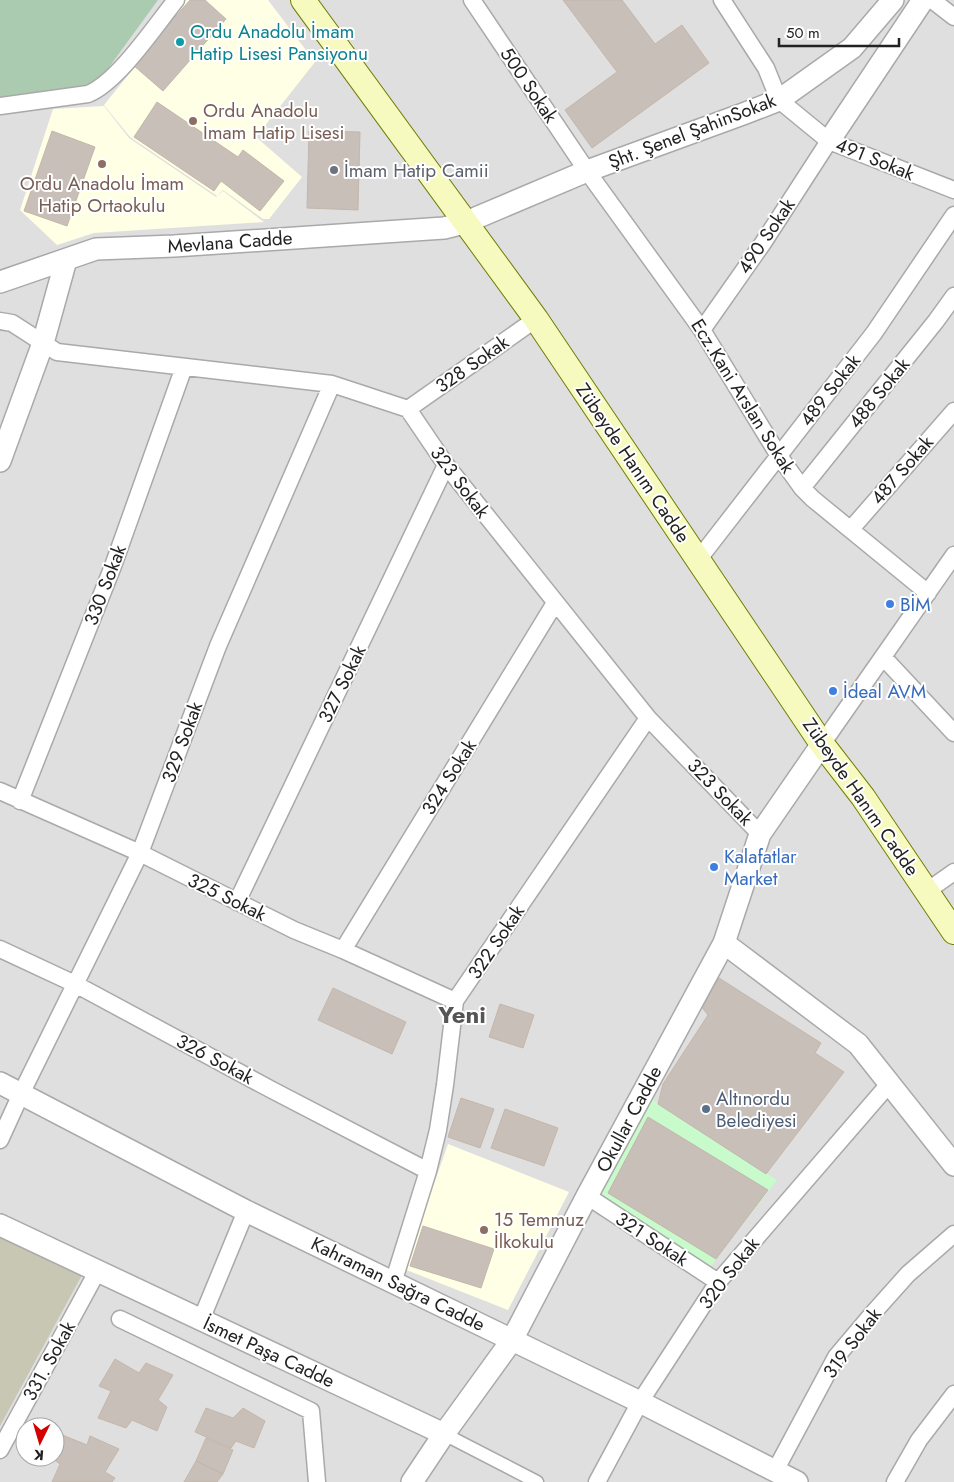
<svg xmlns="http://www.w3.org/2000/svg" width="954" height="1482" viewBox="0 0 954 1482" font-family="Jost,sans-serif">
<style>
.residential{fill:#e0dfdf;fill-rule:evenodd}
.education{fill:#ffffe5}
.construction{fill:#c7c7b4}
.cemetery{fill:#aacbaf}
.park{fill:#c8facc}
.building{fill:#c7bfb8;stroke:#c4b6ab}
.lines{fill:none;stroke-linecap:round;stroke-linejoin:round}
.pedestrian-casing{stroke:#a9a9a9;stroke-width:15}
.minor-casing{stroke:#a9a9a9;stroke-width:19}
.tertiary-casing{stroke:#a9a9a9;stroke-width:24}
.secondary-casing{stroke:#707d05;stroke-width:26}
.pedestrian{stroke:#fff;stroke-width:12}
.minor{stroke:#fff;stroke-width:16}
.tertiary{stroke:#fff;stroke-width:21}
.secondary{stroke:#f7fabf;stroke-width:24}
.culture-dot{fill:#0f9aa8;stroke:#fff;stroke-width:2}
.education-dot{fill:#8d6e63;stroke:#fff;stroke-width:2}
.worship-dot{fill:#6b7280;stroke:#fff;stroke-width:2}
.shop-dot{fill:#3f7fe0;stroke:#fff;stroke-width:2}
.service-dot{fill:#5c6f8a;stroke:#fff;stroke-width:2}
.labels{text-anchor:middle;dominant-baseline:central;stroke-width:4;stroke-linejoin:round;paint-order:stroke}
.culture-label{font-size:19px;fill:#0d838f;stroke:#fff;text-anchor:start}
.street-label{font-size:19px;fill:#222;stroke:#fff}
.education-label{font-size:19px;fill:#785e54;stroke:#fff;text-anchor:start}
.worship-label{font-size:19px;fill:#5b616d;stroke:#fff;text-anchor:start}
.shop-label{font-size:19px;fill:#366cbe;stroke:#fff;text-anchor:start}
.service-label{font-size:19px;fill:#4e5e75;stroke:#fff;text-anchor:start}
.district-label{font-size:24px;font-weight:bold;fill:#555;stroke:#fff}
</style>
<rect width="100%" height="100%" fill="#f2efe9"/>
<path class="residential" d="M0 0H954V1482H0ZM25 1427H55V1457H25Z"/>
<path class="education" d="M185 0H268L315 62 256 137 302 177 269 219H263L223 190 217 196 130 137 104 105 133 69 131 65Z
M104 106 129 138 216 197 223 191 264 222 94 233 57 245 20 210 53 109Z
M448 1144 569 1192 508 1310 404 1269Z"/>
<path class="construction" d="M0 1236 82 1275 0 1426Z"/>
<path class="cemetery" d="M0 0H158L107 70 88 87 0 99Z"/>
<path class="park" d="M643 1093 777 1180 705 1274 595 1193Z"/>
<path class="building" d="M190 0H205L226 19 163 91 133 65Z
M563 0H622L655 44 682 25 709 63 592 148 565 110 617 72Z
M157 102 238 157 243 150 284 181 260 211 221 181 214 191 134 137Z
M52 131 95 147 67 226 24 211Z
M309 131 360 132 358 210 307 208Z
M719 978 821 1043 815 1053 844 1072 766 1174 658 1104 663 1084 708 1015 700 1005Z
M333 988 406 1022 392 1054 318 1020Z
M500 1004 534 1015 523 1048 489 1037Z
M461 1098 494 1109 480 1148 448 1137Z
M505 1109 558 1128 544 1166 491 1148Z
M648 1117 768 1190 716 1259 608 1193Z
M423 1226 494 1249 481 1288 410 1266Z
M115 1359 139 1373 146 1363 173 1375 158 1400 167 1407 157 1431 132 1420 126 1428 98 1418 111 1391 99 1386Z
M206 1408 233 1418 243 1408 265 1421 254 1448 236 1441 231 1448 195 1432Z
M60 1434 87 1445 90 1436 119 1449 105 1472 115 1478 112 1482H52L60 1464 50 1457H55V1446Z
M206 1438 233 1450 223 1474 196 1461Z
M196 1461 223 1474 217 1482H184Z"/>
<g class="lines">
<defs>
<path id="pedestrian" d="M444 1434 537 1482"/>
<path id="minor" d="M472 0 587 171 702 330 779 456 802 488 813 499 928 593
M722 0 766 68 779 100 829 141 954 190
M932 0 954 17
M0 106 88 94C118 82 155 26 176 0
M0 321 12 323 57 352 332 384 408 409 446 465 648 718 760 834
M702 330 763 243 829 141
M408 409 536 319
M802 488 936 321 954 296
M851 529 954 411
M698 560 874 333 954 215
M884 658 954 733
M822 744 954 555
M0 791 140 853 294 930 343 950 455 1001
M20 801 113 566 184 367
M927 891 954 872
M237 902 446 465
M0 949 75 984 272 1090 428 1171
M343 950 555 603
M0 1140 21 1094 140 853 218 646 332 384
M587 1196 718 1282
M393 1283 428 1171 438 1130 445 1085 455 1001 648 718
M120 1319 311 1411 317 1482
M201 1320 246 1211
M0 1450 97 1272
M775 1471 836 1357 874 1312 908 1274 954 1234
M597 1482 640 1402 718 1282 889 1084
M895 1482 919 1440 954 1394"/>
<path id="tertiary" d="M829 141 923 0
M0 282 96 249 174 246 444 228 464 223 587 171 743 114 779 100 852 48 893 0
M0 461 43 343 66 260
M724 943 858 1044 954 1165
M0 1083 246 1211 640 1402 797 1482
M0 1225 444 1434
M412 1482 444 1434 512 1340 587 1196 724 943 760 834 822 744"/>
<path id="secondary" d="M303 0 536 319 822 744 863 797 954 932"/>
</defs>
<use href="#pedestrian" class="pedestrian-casing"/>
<use href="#minor" class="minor-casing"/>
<use href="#tertiary" class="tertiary-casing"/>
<use href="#secondary" class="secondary-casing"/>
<use href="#pedestrian" class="pedestrian"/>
<use href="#minor" class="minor"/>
<use href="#tertiary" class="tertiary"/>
<use href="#secondary" class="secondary"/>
</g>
<circle class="culture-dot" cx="180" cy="42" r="5"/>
<g class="education-dot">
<circle cx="193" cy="121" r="5"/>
<circle cx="102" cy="164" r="5"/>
<circle cx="484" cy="1230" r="5"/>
</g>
<circle class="worship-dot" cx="334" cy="170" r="5"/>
<g class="shop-dot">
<circle cx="890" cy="604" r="5"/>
<circle cx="833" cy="691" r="5"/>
<circle cx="714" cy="867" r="5"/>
</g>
<circle class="service-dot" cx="706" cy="1109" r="5"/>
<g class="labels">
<g class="culture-label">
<text x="190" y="31">Ordu Anadolu İmam<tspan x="190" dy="22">Hatip Lisesi Pansiyonu</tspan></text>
</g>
<g class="street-label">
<text transform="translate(529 85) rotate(56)">500 Sokak</text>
<text transform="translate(692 131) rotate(-21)">Şht. Şenel ŞahinSokak</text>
<text transform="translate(875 159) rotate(22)">491 Sokak</text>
<text transform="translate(766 236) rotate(-56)">490 Sokak</text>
<text transform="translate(230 242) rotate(-4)">Mevlana Cadde</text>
<text transform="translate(472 364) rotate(-35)">328 Sokak</text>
<text transform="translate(830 390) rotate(-52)">489 Sokak</text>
<text transform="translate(879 393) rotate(-51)">488 Sokak</text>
<text transform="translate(743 396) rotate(58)">Ecz.Kani Arslan Sokak</text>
<text transform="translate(633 463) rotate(56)">Zübeyde Hanım Cadde</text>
<text transform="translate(902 470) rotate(-49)">487 Sokak</text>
<text transform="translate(460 482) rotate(53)">323 Sokak</text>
<text transform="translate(105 585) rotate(-69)">330 Sokak</text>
<text transform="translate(342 684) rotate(-64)">327 Sokak</text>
<text transform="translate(182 742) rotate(-70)">329 Sokak</text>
<text transform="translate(449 777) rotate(-58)">324 Sokak</text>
<text transform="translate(720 792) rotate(46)">323 Sokak</text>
<text transform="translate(861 797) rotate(55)">Zübeyde Hanım Cadde</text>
<text transform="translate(227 897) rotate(26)">325 Sokak</text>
<text transform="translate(496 942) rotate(-56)">322 Sokak</text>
<text transform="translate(215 1059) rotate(28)">326 Sokak</text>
<text transform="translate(629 1119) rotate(-62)">Okullar Cadde</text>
<text transform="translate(652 1239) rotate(33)">321 Sokak</text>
<text transform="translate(729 1273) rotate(-52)">320 Sokak</text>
<text transform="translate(398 1284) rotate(26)">Kahraman Sağra Cadde</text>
<text transform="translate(852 1343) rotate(-53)">319 Sokak</text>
<text transform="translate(269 1352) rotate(25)">İsmet Paşa Cadde</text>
<text transform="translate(49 1361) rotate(-61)">331. Sokak</text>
</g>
<g class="education-label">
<text x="203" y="110">Ordu Anadolu<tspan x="203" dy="22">İmam Hatip Lisesi</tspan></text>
<text x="102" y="183" text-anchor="middle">Ordu Anadolu İmam<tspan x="102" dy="22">Hatip Ortaokulu</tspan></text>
<text x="494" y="1219">15 Temmuz<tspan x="494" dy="22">İlkokulu</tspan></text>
</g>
<g class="worship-label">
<text x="344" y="170">İmam Hatip Camii</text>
</g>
<g class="shop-label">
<text x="900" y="604">BİM</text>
<text x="843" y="691">İdeal AVM</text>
<text x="724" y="856">Kalafatlar<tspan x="724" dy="22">Market</tspan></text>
</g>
<g class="service-label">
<text x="716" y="1098">Altınordu<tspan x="716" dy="22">Belediyesi</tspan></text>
</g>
<g class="district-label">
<text x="462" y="1014">Yeni</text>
</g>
</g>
<g transform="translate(40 1442) rotate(185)"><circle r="24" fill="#ffffff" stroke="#a7a7a7"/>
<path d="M0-4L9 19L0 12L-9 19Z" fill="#d40000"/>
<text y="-8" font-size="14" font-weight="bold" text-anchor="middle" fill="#222222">K</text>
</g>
<path d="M779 38v8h120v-8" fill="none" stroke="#222222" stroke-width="2.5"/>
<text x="786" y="38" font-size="15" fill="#222222" stroke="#ffffff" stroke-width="4" paint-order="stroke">50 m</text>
</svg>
